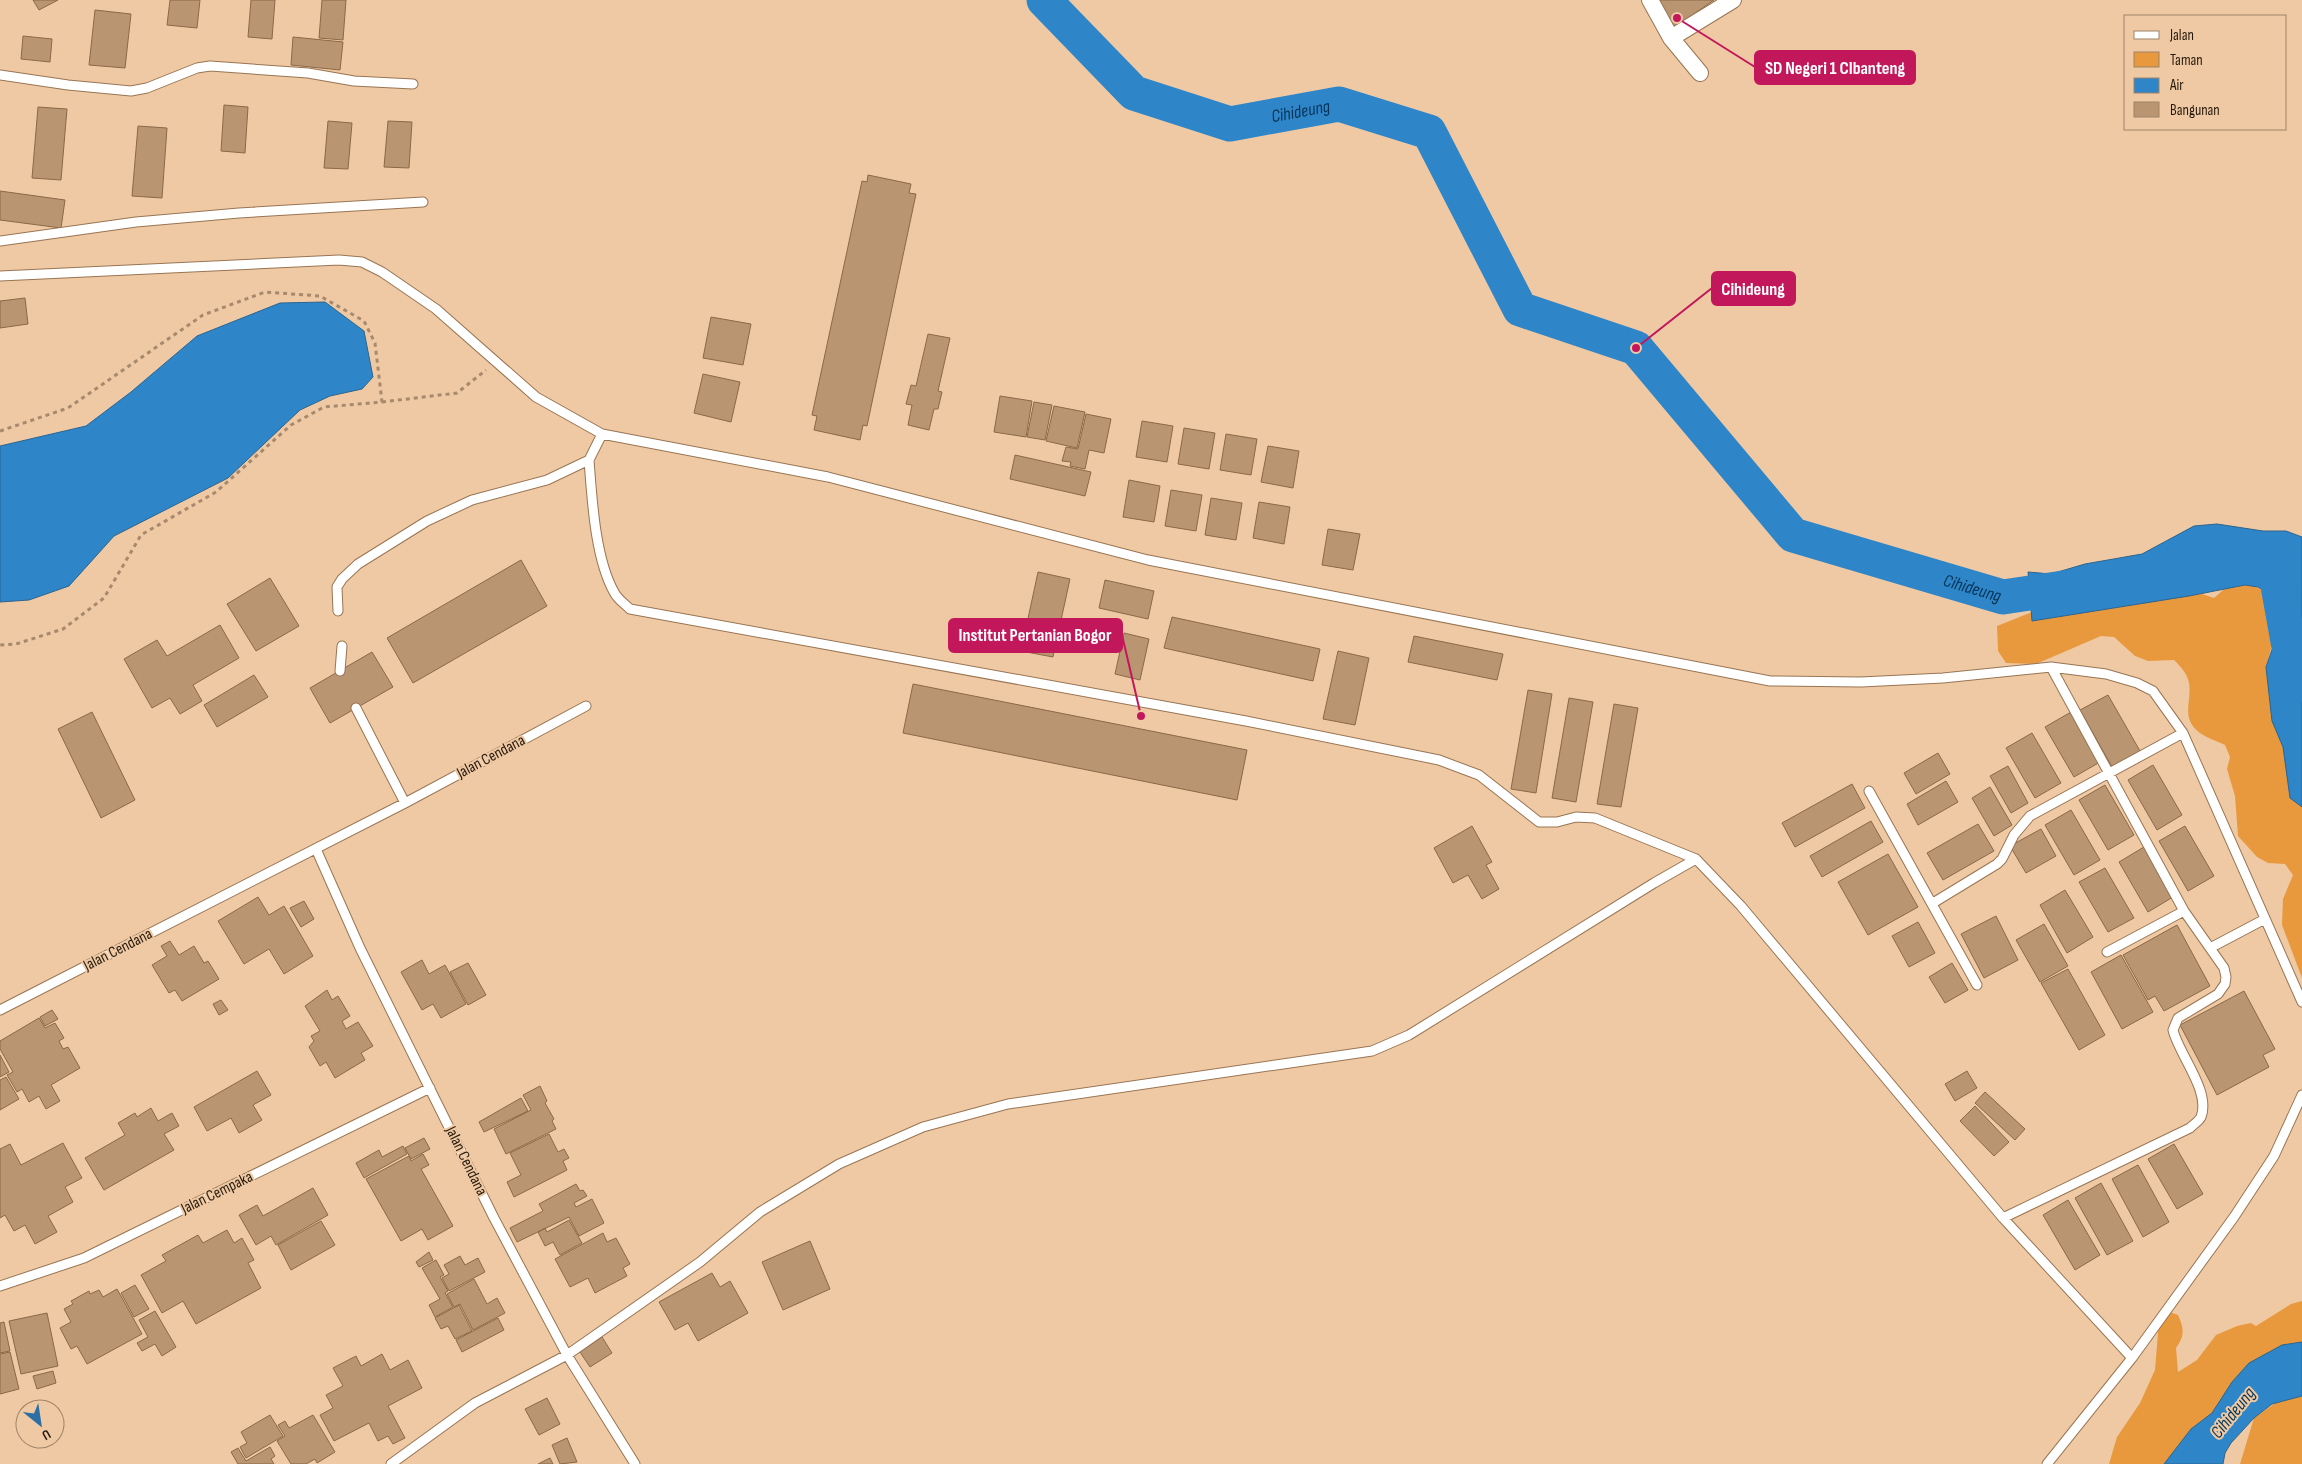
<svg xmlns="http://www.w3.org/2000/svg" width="2302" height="1464" viewBox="0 0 2302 1464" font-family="'Sofia Sans Condensed',sans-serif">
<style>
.green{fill:#e8993e}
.water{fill:#2e85c8;stroke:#2c6590}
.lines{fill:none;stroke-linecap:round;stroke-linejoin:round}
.river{stroke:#2e85c8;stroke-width:35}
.building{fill:#b99572;stroke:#8b6947}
.lane-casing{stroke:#987553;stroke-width:11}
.street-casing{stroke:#987553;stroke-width:18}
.path{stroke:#a78a6d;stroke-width:3;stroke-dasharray:4 4;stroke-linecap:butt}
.lane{stroke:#fff;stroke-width:9}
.street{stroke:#fff;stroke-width:16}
.labels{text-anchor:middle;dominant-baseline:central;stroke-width:4;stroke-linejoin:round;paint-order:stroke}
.street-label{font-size:16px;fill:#271a0c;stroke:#efc9a4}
.water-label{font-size:18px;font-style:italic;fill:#043456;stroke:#efc9a4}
.leader{fill:none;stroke:#c2185b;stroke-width:2}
.callout-dot{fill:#c2185b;stroke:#efc9a4;stroke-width:2}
.callout{fill:#c2185b;stroke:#c2185b;stroke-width:2}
.callout-label{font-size:18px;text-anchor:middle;font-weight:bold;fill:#fff}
</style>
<rect width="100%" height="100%" fill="#efc9a4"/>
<path class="green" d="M2238 577 2269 594 2278 608 2279 620 2266 667 2293 749 2302 799V978L2282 925 2283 899 2293 875 2285 864 2268 863 2257 857 2238 836 2235 796 2227 769 2230 757 2225 745C2217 741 2207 738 2200 733 2180 718 2192 702 2189 683 2187 673 2181 667 2174 660L2148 661 2135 656 2114 637 2101 636 2036 664 2006 663 1998 651 1997 626 2042 608 2202 594 2214 598Z
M2302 1301V1345L2172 1464H2109L2117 1437 2140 1403 2155 1370 2159 1320 2167 1311 2178 1315C2184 1328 2185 1336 2176 1348L2178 1372 2197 1360 2216 1335 2237 1326 2251 1323 2256 1326 2291 1304Z
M2302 1384V1464H2240L2254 1418Z"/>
<path class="water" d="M325 302 364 331 373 377 362 389 330 396 300 410 228 478 114 536 69 586 29 600 0 602V446L86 426 131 392 197 336 280 303Z
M2217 524 2263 531H2286L2302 537V807L2290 798 2283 747 2272 721 2266 667 2274 644 2288 625 2292 614 2269 594 2258 587 2245 585 2189 596 2032 621 2028 572 2051 574 2085 564 2142 554 2194 526Z
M2302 1342V1396L2272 1404 2254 1418 2231 1443 2225 1453 2223 1464H2164L2191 1429 2212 1413 2232 1382 2249 1363 2282 1345Z"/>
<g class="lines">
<g class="river">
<path id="s1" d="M1044 0 1134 93 1230 124 1339 104 1429 132 1520 309 1636 348 1793 535 2003 597 2077 586"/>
<path d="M2273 558 2291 658 2302 684"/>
</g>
</g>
<path class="building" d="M33 0H58L39 10Z
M170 0H200L197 28 167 25Z
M251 0H275L272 39 248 37Z
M322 0H346L343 40 319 38Z
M1655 0H1714L1672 29Z
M95 10 131 14 125 68 89 65Z
M23 36 52 39 50 62 21 59Z
M293 37 343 42 340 70 291 65Z
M224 105 248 107 245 153 221 151Z
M38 107 67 109 61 180 32 178Z
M328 121 352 123 348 169 324 168Z
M388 121 412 122 409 168 384 167Z
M138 126 167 128 162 198 132 196Z
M868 175 911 184 909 193 916 194 867 426 863 425 860 440 814 430 817 416 812 415 862 181 867 182Z
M0 191 65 200 61 228 0 220Z
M25 298 28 324 0 328V301Z
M711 317 751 324 743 365 703 358Z
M928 334 950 338 938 391 942 392 938 409H934L929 430 908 425 912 405 906 404 911 385 916 386Z
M703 374 740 382 731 422 694 413Z
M1000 396 1032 401 1026 437 994 432Z
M1034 402 1052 405 1045 440 1027 437Z
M1054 406 1085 412 1077 448 1046 441Z
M1086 414 1111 419 1104 453 1089 450 1085 469 1070 466 1071 462 1062 461 1066 447 1078 449Z
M1142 421 1173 426 1167 462 1136 457Z
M1184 428 1215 433 1209 469 1178 464Z
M1226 434 1257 439 1251 475 1220 470Z
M1268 446 1299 451 1293 488 1261 482Z
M1015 455 1091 472 1085 496 1010 479Z
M1129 480 1160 486 1154 522 1123 517Z
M1171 490 1202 495 1196 531 1165 526Z
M1211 498 1242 503 1236 540 1205 535Z
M1259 502 1290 507 1284 544 1253 538Z
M1328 529 1360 534 1353 570 1322 565Z
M521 560 547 606 413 683 387 638Z
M1038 572 1070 579 1053 657 1021 651Z
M270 578 299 626 256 651 227 604Z
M1105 580 1154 591 1148 619 1099 608Z
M1172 617 1320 649 1313 681 1164 648Z
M220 625 239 658 193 685 202 701 180 714 170 698 152 708 124 659 157 640 167 656Z
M1124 633 1149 639 1140 680 1115 674Z
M1414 636 1503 654 1497 680 1408 662Z
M1338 651 1369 658 1355 725 1323 719Z
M372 652 393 687 330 723 310 688Z
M254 675 268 697 217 727 204 705Z
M913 684 1247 750 1237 800 903 733Z
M1528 690 1552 694 1536 793 1511 789Z
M2108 695 2140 751 2112 767 2080 710Z
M1569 698 1593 702 1576 802 1552 798Z
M1614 704 1638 708 1621 807 1597 804Z
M92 712 135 800 101 818 58 729Z
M2071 712 2100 762 2074 777 2045 727Z
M2032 733 2061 783 2035 798 2006 748Z
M1938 753 1950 774 1916 794 1904 773Z
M2153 765 2182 815 2157 830 2128 780Z
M2008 766 2028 803 2011 813 1990 776Z
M1946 781 1958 802 1918 825 1907 804Z
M1852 784 1865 808 1795 847 1782 823Z
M2105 785 2134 835 2108 850 2079 800Z
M1990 787 2012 825 1994 836 1972 798Z
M2071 810 2100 860 2074 875 2045 825Z
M1871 821 1883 842 1822 877 1810 856Z
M1978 824 1994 851 1943 880 1927 853Z
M1472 826 1492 862 1486 865 1499 889 1482 899 1468 875 1453 883 1434 848Z
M2185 826 2214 876 2188 891 2159 841Z
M2041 829 2056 856 2026 873 2010 846Z
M2144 847 2173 897 2148 912 2119 862Z
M1888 854 1918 907 1868 935 1838 882Z
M2105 868 2134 918 2108 932 2079 882Z
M2065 890 2093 937 2067 953 2040 905Z
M258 897 269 915 284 906 313 956 284 974 269 949 244 964 218 921Z
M304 901 314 919 301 927 290 908Z
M1996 916 2018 960 1984 978 1961 934Z
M1918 922 1935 953 1909 967 1892 936Z
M2044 924 2068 966 2040 982 2016 940Z
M2177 925 2210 986 2164 1011 2155 996 2148 1000 2123 955Z
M170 941 179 955 194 946 204 963 208 961 219 979 182 1001 175 990 169 993 152 965 167 956 161 946Z
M2121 955 2153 1012 2122 1029 2091 972Z
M422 960 429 974 445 965 466 1004 441 1018 433 1004 422 1010 401 972Z
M468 963 486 995 468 1005 450 972Z
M1952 963 1968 990 1945 1003 1929 977Z
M2068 969 2105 1035 2079 1050 2041 983Z
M327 990 332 1000 338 996 350 1016 342 1021 346 1029 358 1022 373 1046 361 1053 365 1060 335 1078 326 1062 320 1066 309 1047 314 1041 311 1036 320 1031 305 1006Z
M2244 991 2275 1049 2263 1055 2269 1067 2217 1095 2180 1025Z
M221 1000 228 1010 219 1015 213 1004Z
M52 1010 58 1019 45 1026 40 1017Z
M39 1018 45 1028 55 1023 64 1038 59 1041 63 1049 68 1047 80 1068 51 1085 60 1101 46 1109 39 1096 29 1102 22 1089 17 1092 7 1075 13 1072 0 1049V1041Z
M0 1055 9 1072 0 1077Z
M257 1071 271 1095 253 1105 262 1120 239 1133 231 1118 207 1131 194 1107Z
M1967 1071 1977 1088 1955 1101 1945 1084Z
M6 1077 19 1099 0 1110V1080Z
M540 1086 547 1101 545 1103 554 1119 552 1121 556 1129 506 1154 494 1129 531 1110 523 1095Z
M1985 1092 2025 1129 2015 1140 1975 1103Z
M521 1098 528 1111 484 1132 479 1122Z
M1975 1106 2009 1142 1994 1156 1960 1121Z
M151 1108 158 1121 172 1113 179 1126 164 1134 174 1150 104 1190 85 1158 125 1135 118 1123 135 1113 137 1117Z
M549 1134 558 1152 564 1149 569 1158 563 1161 567 1170 514 1197 507 1182 521 1175 510 1153Z
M424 1138 430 1149 411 1159 405 1148Z
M63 1143 82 1178 65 1187 73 1202 48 1216 57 1232 35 1244 25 1225 14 1231 5 1215 0 1218V1149L10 1144 21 1165Z
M2174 1144 2203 1194 2177 1209 2148 1159Z
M403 1146 407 1154 364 1178 356 1163 379 1150 382 1157Z
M423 1154 429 1165 421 1169 453 1226 428 1240 422 1229 401 1241 366 1179 409 1156 411 1161Z
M2138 1165 2169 1222 2143 1237 2112 1179Z
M2101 1183 2133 1241 2107 1255 2075 1198Z
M576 1184 580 1191 583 1190 587 1196 574 1203 576 1207 592 1199 604 1223 579 1236 569 1217 517 1242 510 1228 543 1211 539 1204Z
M313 1188 328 1215 276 1245 271 1236 256 1245 239 1215 257 1205 263 1216Z
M2068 1200 2100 1255 2075 1270 2043 1215Z
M569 1220 582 1243 560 1255 553 1242 545 1246 538 1232 545 1228 547 1232Z
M321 1221 335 1245 291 1270 278 1245Z
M227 1230 234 1243 242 1238 254 1260 248 1263 261 1288 196 1324 183 1301 162 1313 141 1275 166 1261 162 1255 198 1235 203 1243Z
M603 1233 607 1242 616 1238 630 1264 623 1268 627 1276 595 1293 588 1278 570 1287 555 1259Z
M810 1241 830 1289 783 1310 762 1262Z
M429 1252 433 1260 419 1267 416 1262Z
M460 1256 465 1265 478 1258 485 1272 449 1291 442 1278 449 1274 444 1265Z
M436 1260 444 1275 440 1277 448 1291 445 1293 453 1307 435 1317 429 1305 440 1299 422 1268Z
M712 1273 720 1287 730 1281 748 1313 698 1341 688 1323 675 1330 659 1302Z
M474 1279 487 1304 497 1298 505 1313 473 1330 460 1304 454 1307 447 1294Z
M135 1285 149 1309 134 1317 121 1293Z
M117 1289 142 1334 87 1364 77 1346 71 1349 60 1328 71 1322 64 1309 73 1304 71 1301 89 1291 90 1294 99 1290 103 1297Z
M459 1305 472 1331 455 1339 448 1326 441 1329 435 1318Z
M155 1311 176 1347 162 1356 155 1344 142 1351 137 1343 148 1337 139 1320Z
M47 1313 58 1366 21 1374 9 1321Z
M498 1318 504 1330 462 1352 456 1340Z
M4 1322 10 1351 0 1353V1323Z
M602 1337 612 1353 590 1367 580 1352Z
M10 1352 19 1389 0 1394V1354Z
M382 1354 390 1370 408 1360 422 1388 388 1406 405 1438 393 1444 388 1436 378 1441 369 1423 334 1441 320 1415 333 1408 326 1395 343 1386 333 1368 356 1356 361 1366Z
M53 1371 56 1383 37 1389 33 1376Z
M547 1398 560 1424 539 1435 525 1409Z
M270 1415 283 1436 246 1458 240 1447 247 1443 241 1432Z
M313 1415 335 1452 317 1463 315 1459 306 1464H291L277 1441 285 1436 278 1425 285 1421 289 1428Z
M567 1438 577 1462 560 1464 552 1445Z
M270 1447 275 1456 271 1459 274 1464H238L231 1452 238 1448 246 1461Z
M550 1458 553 1464H538Z"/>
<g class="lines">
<defs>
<path id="lane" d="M0 75 68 85 131 91 147 88 197 68 210 66 308 73 354 81 413 84
M0 241 136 222 239 213 423 202
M0 276 339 260 362 262 382 272 436 309 536 397 602 434 828 477 1148 560 1770 681 1861 682 1943 678 2051 667 2106 674 2137 683 2153 691 2183 733 2302 1002
M589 460C592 499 595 558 614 592 617 599 625 604 630 609L1246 721 1439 760 1479 775 1539 822H1557L1576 817 1595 818 1696 859
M338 611 337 587 342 579 358 564 427 521 472 500 547 480 589 460 602 434
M2051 667 2184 911
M340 671 342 646
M356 708 405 803
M1869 791 1977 985
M316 849 360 948 494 1218 567 1355 635 1464
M1933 903 1997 864 2002 859 2014 835 2030 816 2183 733
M2210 948 2265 919
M0 1010 405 803 586 706
M2003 1218 2190 1128C2194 1124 2199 1121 2201 1117 2211 1091 2179 1055 2173 1030L2178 1018 2218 994 2225 984 2226 977 2224 968 2184 911 2107 952
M0 1286 84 1258 430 1088
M391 1464 475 1403 567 1355 700 1262 760 1212 839 1164 923 1127 1008 1104 1372 1051 1409 1035 1654 883 1696 859 1741 906 2003 1218 2132 1358
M2047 1464 2132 1358 2234 1217 2274 1156 2302 1095"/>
<path id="street" d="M1650 0 1671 38 1700 73
M1671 38 1733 0"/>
</defs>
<use href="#lane" class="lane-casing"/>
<use href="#street" class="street-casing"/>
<path class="path" d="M382 402 457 393 486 370
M0 431 68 408 203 315 265 292 320 296 364 321 375 343 382 402 324 407 291 425 216 492 141 535 104 598 63 629 16 644 0 645"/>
<use href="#lane" class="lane"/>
<use href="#street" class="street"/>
</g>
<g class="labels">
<g class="street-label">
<text transform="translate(491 757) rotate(-28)">Jalan Cendana</text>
<text transform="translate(118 950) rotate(-27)">Jalan Cendana</text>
<text transform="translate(466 1161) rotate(64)">Jalan Cendana</text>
<text transform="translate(217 1193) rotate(-26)">Jalan Cempaka</text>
</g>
<g class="water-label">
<text stroke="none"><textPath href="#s1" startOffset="302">Cihideung</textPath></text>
<text stroke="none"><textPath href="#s1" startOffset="1188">Cihideung</textPath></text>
<text transform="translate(2233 1413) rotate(-51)">Cihideung</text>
</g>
</g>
<path class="leader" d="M1677 18L1755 67M1636 348L1712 288M1141 716L1122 635"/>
<g class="callout-dot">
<circle cx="1677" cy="18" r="5"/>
<circle cx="1636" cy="348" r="5"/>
<circle cx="1141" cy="716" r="5"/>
</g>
<g class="callout">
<rect x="1755" y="51" width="160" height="33" rx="5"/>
<rect x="1712" y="272" width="83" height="33" rx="5"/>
<rect x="949" y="619" width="173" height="33" rx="5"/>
</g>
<g class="callout-label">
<text x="1835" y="74">SD Negeri 1 CIbanteng</text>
<text x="1753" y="295">Cihideung</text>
<text x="1035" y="641">Institut Pertanian Bogor</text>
</g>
<rect x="2124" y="15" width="162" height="115" fill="#efc9a4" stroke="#9f8367"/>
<rect x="2134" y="31" width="25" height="8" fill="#ffffff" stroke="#9f8367"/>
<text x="2170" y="40" font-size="15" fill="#271a0c">Jalan</text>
<rect x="2134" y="52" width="25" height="15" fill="#e8993e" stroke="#9f8367"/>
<text x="2170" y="65" font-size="15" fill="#271a0c">Taman</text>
<rect x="2134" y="78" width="25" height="15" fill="#2e85c8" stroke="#9f8367"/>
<text x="2170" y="90" font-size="15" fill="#271a0c">Air</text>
<rect x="2134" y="102" width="25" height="15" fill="#b99572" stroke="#9f8367"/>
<text x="2170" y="115" font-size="15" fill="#271a0c">Bangunan</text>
<g transform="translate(40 1424) rotate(150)"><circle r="24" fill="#efc9a4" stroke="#9f8367"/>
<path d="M0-4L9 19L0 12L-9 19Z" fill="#2c6fa5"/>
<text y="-8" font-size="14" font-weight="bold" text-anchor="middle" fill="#271a0c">U</text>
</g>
</svg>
